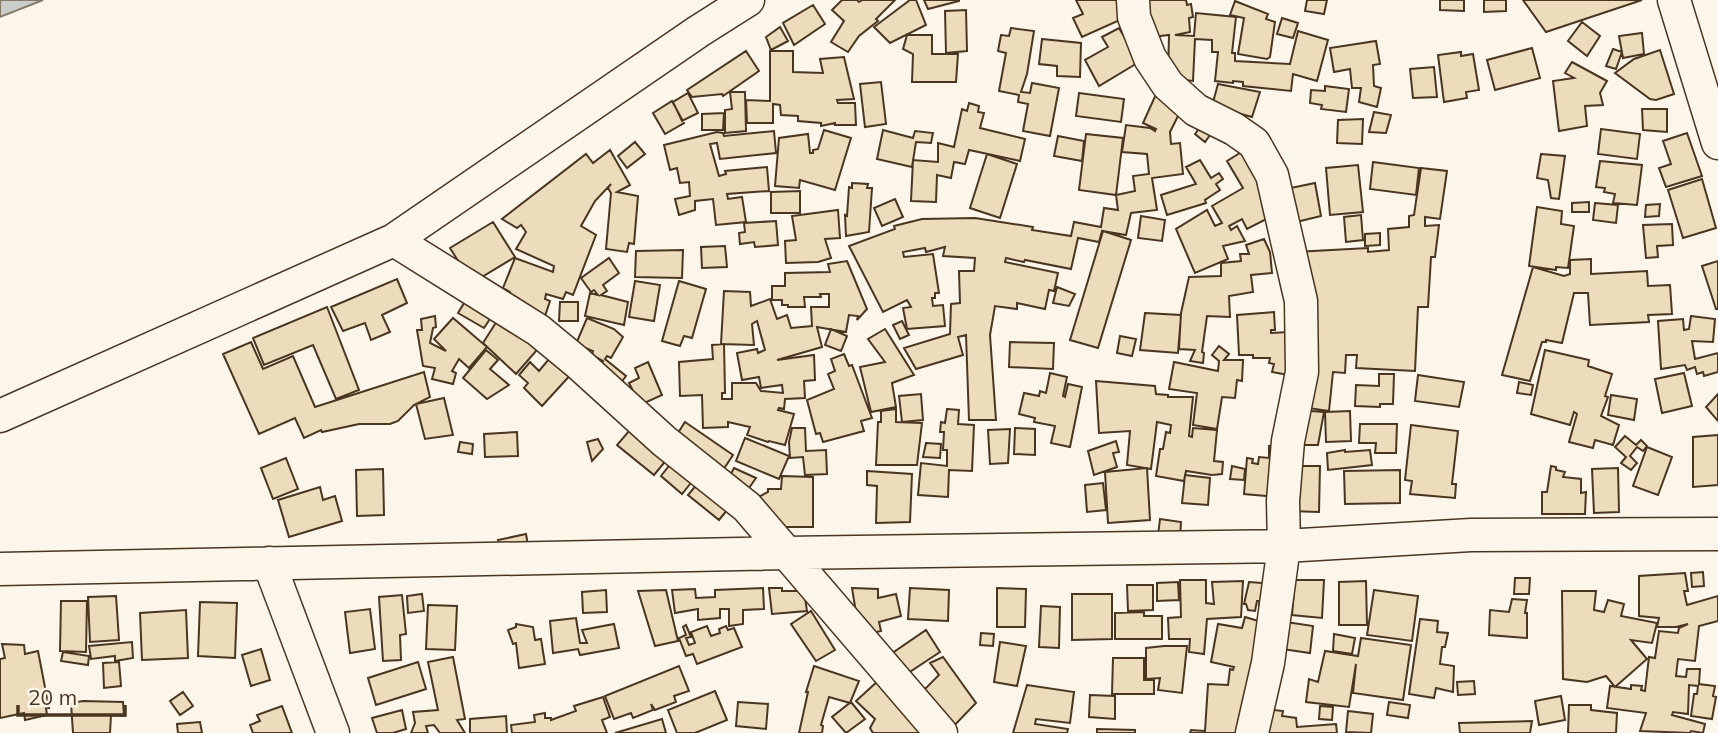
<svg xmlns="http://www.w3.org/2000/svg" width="1718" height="733" viewBox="0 0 1718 733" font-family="Mulish,sans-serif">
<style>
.water{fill:#c9cecd;stroke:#887966;stroke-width:2}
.building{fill:#ecdcbc;stroke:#4a3520;stroke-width:2}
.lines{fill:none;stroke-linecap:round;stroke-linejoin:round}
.street-casing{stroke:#4a3520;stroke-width:35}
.street{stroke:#fbf6e9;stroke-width:32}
</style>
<rect width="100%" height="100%" fill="#fbf6e9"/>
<path class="water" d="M0 0H43L0 17Z"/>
<path class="building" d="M842 0H857L859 2 862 0H895L876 19 878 21 859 36 848 52 831 42 844 21 832 10Z
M910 0H916L926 25 890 43 874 27Z
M924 0H959V1L928 9Z
M1076 0H1124L1131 15 1082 37 1073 18 1083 14Z
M1139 0H1186L1187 5 1191 4 1193 17 1189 18 1190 32 1175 35 1194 36 1196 13 1236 17 1232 53H1235V61L1290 64 1298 31 1328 40 1317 81 1293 74 1291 91 1243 86V82L1233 81V83L1215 81 1218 52H1212V40L1195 39 1193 81 1168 78 1169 35 1144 38Z
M1307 0H1327L1324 14 1305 11Z
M1440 0H1464V11L1440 10Z
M1484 0H1506V11L1484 12Z
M1523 0H1642L1546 32Z
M1235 1 1268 14 1266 19 1275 22 1270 57 1267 59 1238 54 1244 18 1230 15Z
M813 5 825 24 794 45 783 23Z
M966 10 967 51 946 53 945 11Z
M1282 18 1298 23 1293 38 1277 34Z
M1582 22 1600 36 1587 56 1568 41Z
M780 27 788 41 771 50 766 37Z
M1011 28 1034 31 1027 74 1021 92 1030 93 1032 83 1059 88 1050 136 1023 131 1028 104 1018 102 1019 95 999 91 1006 53 998 51 1001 35 1009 36Z
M1119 28 1139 62 1099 86 1085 60 1108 47 1102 37Z
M1642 33 1644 54 1623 58 1619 36Z
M907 35H932V54H958L956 82H912L913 54 903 49Z
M1042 39 1081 43 1080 77 1057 76V66L1039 64Z
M1376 41 1380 64 1373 65 1374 86 1381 88 1377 107 1359 102 1361 88H1352L1350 69 1334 72 1330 48Z
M1532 48 1540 78 1495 90 1487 60Z
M1613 49 1622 52 1616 69 1606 66Z
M1660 50 1674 94 1656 100 1650 99 1615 73 1634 59Z
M746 51 759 71 723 96 722 94 692 97 687 90Z
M770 51H793V72L823 73 820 59 844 57 854 99 837 100 838 103H855L856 125H835V123L821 126V123L798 121V116L781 115 780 105 773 104V123H747L746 100 770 101Z
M1461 52V56L1473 54 1479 90 1466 92 1467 98 1444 102 1438 55Z
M1572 62 1607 81 1600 93 1603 105 1585 106 1587 126 1559 131 1553 81 1574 78 1565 73Z
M1434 67 1437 97 1413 98 1410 69Z
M881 82 886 124 865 127 860 84Z
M1218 84 1260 92 1252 117 1212 106Z
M1325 86 1349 89 1346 112 1321 109 1322 105 1310 103 1311 90 1325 91Z
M730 92H745L746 131 725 133V110L732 109Z
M1157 92 1184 104 1170 132 1171 144 1180 143 1183 174 1152 178 1157 210 1131 213 1126 235 1102 231 1099 242 1078 238 1071 269 1025 260 1024 262 1006 258 1005 262 1058 273 1054 291 1049 290 1045 309 1017 303V309L995 306 990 335 996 420H969L966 335 958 337 963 355 916 369 904 348 950 334 951 304 960 303 959 271H974L975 258 943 256 945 247 926 252 925 248 903 252 904 257 933 254 939 293H935V298H932L933 306 943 305 945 326 907 329 903 308 911 307 907 300 883 312 849 246 895 229 894 226 922 219 975 218 1033 227 1032 230 1071 236 1074 222 1101 227 1104 208 1118 210 1116 195 1135 191 1133 176 1149 174 1147 154 1122 152 1126 125 1150 128 1155 131 1156 129 1143 123Z
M688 93 698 113 682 121 673 102Z
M1079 93 1124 99 1121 122 1076 116Z
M672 101 684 123 665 134 653 113Z
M969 103 979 106 978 112 984 113 980 128 1025 139 1020 161 969 150 965 164 954 162 951 178 937 175 936 202 911 201 913 160 938 162V143L954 147 962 109 967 111Z
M1642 109H1667V132L1643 130Z
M1374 112 1391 115 1386 133 1369 132Z
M724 113 723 130H702V114Z
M1363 119 1362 144 1337 143 1338 120Z
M1205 121 1215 128 1205 142 1195 134Z
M1601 129 1640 134 1637 159 1598 154Z
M824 130 851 138 835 190 800 180 799 188 775 186 779 138 808 134 810 153H813V150L818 149Z
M883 130 913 138 915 131 933 133 931 143 916 142 912 167 877 159Z
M774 131 776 153 720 159 717 143 710 144 719 176 726 174 725 171 767 167 769 191 727 194 728 199 742 197 746 222 716 225 713 199 695 201V210L679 215 675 199 690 196 689 182 680 183 677 168 670 170 664 145 717 132 723 133 724 136Z
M1687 133 1702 176 1666 187 1659 168 1671 164 1663 141Z
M1086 134 1123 138 1116 195 1079 190Z
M1058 136 1084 141 1082 161 1054 156Z
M635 142 645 154 627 168 618 156Z
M1248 148 1276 214 1247 229 1242 219 1229 226 1231 230 1237 226 1245 241 1223 246 1228 259 1195 273 1176 229 1207 210 1215 226 1222 223 1212 206 1243 188 1227 161Z
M610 150 630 185 617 192 638 196 634 244 629 243 627 252 606 249 611 193 608 188 611 184 595 201 581 226 596 235 573 295 566 292 563 299 546 294 545 299 550 301 545 316 509 302 510 292 503 288 515 258 553 272 554 266 516 249 526 232 521 225 517 228 502 219 586 154 593 163Z
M987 154 1017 164 1000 218 970 208Z
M1541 154 1565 156 1559 199 1551 198 1548 180 1537 178Z
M1200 160 1211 178 1219 173 1223 179 1216 184 1220 190 1205 200 1206 203 1167 215 1161 195 1196 184 1186 167Z
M1600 161 1642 165 1637 205 1613 203 1615 194 1604 192 1605 188 1596 187Z
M1373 162 1419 168 1416 195 1370 189Z
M1358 165 1363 212 1330 215 1326 168Z
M1421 168 1447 171 1440 219 1425 217V226L1439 225 1435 257H1431L1428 307H1418L1415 371 1356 368 1357 355H1346L1345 373 1333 372 1329 411 1308 408 1312 277H1300L1295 252 1368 248V252L1389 250 1388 229 1409 227V216L1414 215Z
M1702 179 1716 228 1683 238 1668 190Z
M852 183 868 184 867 188H872L869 232 846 236 845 215 847 216 849 187 852 188Z
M1315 183 1321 216 1288 224 1281 190Z
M800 191V213H771V192Z
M895 199 903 217 882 226 874 208Z
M1589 202V212H1572V203Z
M1595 203 1618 205 1616 223 1593 220Z
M1660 204 1659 216 1645 217 1646 205Z
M1537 207 1562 211 1561 224 1574 226 1568 268 1556 267V270L1529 266Z
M838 210 840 238 825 239 831 258 818 262 786 263 785 241 796 240 792 216Z
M1361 215 1363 240 1346 242 1344 217Z
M1141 216 1165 220 1162 241 1138 238Z
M776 221 778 245 755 247 754 242 740 244 739 233 745 232 744 223Z
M493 222 515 257 472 283 450 248Z
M1672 224 1673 245 1657 246 1658 257 1646 258 1643 225Z
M1103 231 1131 240 1098 348 1070 340Z
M1380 233V245L1365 246V234Z
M1264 239 1270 252 1272 273 1251 275 1253 292 1229 296 1230 317 1207 316 1202 352 1204 353 1203 363 1190 361 1195 350 1179 349 1181 313 1189 277 1221 276V263L1241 261 1240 254H1249L1246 245Z
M725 246 727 267 702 268 701 247Z
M683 250 682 278 635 277 636 251Z
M609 258 619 273 603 285 607 291 601 295 628 302 624 325 585 316 590 293 598 295 594 290 591 292 581 278Z
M1591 259V274L1647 271 1648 286 1670 285 1672 314 1648 315 1649 322 1590 325 1588 293H1574L1562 343 1546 340V342H1542L1530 381 1502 375 1533 267 1564 276 1570 274V260Z
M847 261 867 309 857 320 858 316 849 315 846 332 817 327 822 347 777 360 814 355 815 380 804 381 805 398 785 399 784 409 779 408 778 410 794 414 785 445 769 441 768 442 747 435 750 427 728 422V427L703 428 702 395 680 396 679 362 713 359 712 345 724 344 725 393H722V399H732V383H756L761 391 783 393 782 385 761 388 759 377 742 380 737 353 757 349 758 353 765 350 757 321 752 324 754 345 721 344 724 291 750 292 751 306 770 299 777 319 787 315 791 328 812 326 811 307H829V294H820L821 297H804L805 307H788V305H782V300H772V286H785V273L830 272 828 264Z
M1718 261V309H1716L1702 266Z
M397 279 407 303 382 315 390 332 371 340 365 323 343 331 331 307Z
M635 281 660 285 654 321 629 317Z
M679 281 706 289 692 338 684 336 680 346 662 341Z
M1057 287 1075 294 1069 306 1053 303Z
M469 295 495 311 484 328 458 313Z
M560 302H578V321H559Z
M327 307 359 390 336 399 313 345 264 365 253 338Z
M1274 312 1275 330H1271V333L1289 332 1294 376 1272 372 1274 364 1269 363 1270 358H1253V355H1239L1237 315Z
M502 313 543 343 516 374 483 343Z
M1145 313 1181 315 1178 353 1140 350Z
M435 316 436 327 433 328 430 343 446 351 434 339 453 318 487 347 469 368 459 359 452 371 456 373 453 384 432 379 435 368 423 366 417 330H422L421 319Z
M1691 316 1715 319 1713 342 1692 341 1695 359 1718 353V372L1704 376 1703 372 1697 374 1695 367 1687 370 1685 365 1661 369 1658 321 1683 319 1684 330 1689 329Z
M587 318 614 329 623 337 611 358 607 356 605 359 626 376 614 392 593 375 603 361 592 355 593 351 576 344Z
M902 321 909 335 900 339 893 325Z
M831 329 847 336 841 351 825 345Z
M885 329 914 375 892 383 896 407 871 412 860 367 885 362 868 339Z
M1120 336 1136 339 1132 356 1117 353Z
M251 342 263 369 293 356 315 407 424 372 430 397 414 405 398 421 390 424H359L322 432 321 430 304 438 295 418 259 434 223 354Z
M1010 342 1054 343 1053 369 1009 367Z
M1219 346 1229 354 1224 360H1243L1242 381 1237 380 1235 398 1222 397 1217 429 1193 425 1197 393 1169 389 1174 362 1218 371 1219 361 1212 355Z
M486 350 498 360 490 369 509 385 487 399 463 378Z
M1545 350 1589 360 1588 366 1612 374 1605 396 1608 397 1601 416 1619 425 1613 445 1595 440 1593 448 1569 442 1577 414 1574 412 1570 425 1531 414Z
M554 353 574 371 542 406 524 388 528 383 519 375 530 362 539 371Z
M844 354 849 366 852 365 872 418 861 421 864 431 823 442 820 433 816 434 807 400 834 389 828 374 835 371 831 359Z
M648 362 662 395 640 405 629 383 639 378 635 368Z
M1050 373 1067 377 1063 396 1065 397 1068 384 1082 387 1070 447 1051 443 1055 426 1034 422 1035 418 1019 414 1024 393 1039 396 1040 391 1046 393Z
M1684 373 1692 406 1662 413 1655 379Z
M1379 374H1394L1393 404H1380V407L1355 406 1356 385 1379 386Z
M1418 375 1464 382 1459 407 1415 401Z
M1096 381 1155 386 1156 394 1168 395V397H1193L1189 436 1192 437 1193 428 1217 430 1214 461 1223 462 1222 474 1212 475 1186 471 1184 481 1156 476 1160 449H1163L1166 432 1170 433 1171 425 1157 422 1151 469 1127 465 1130 431 1099 433Z
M1519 382 1533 385 1531 395 1517 393Z
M921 394 923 420 902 422 899 396Z
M1718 394V421L1706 407Z
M1611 395 1637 399 1634 420 1608 415Z
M444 398 453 435 425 439 416 404Z
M896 409V422L922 423 917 465H876L878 422H881V411Z
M947 409 959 410 958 424 974 425 972 471 949 470 948 497 918 495 921 463 947 466V450H943L944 432H940L941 422 945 423Z
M1296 410 1324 412 1318 445H1290Z
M1350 411 1351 441 1326 442 1325 412Z
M685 422 733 455 719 476 671 444Z
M635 424 673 452 654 475 617 445Z
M1360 424H1397L1396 453H1375L1376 443H1359Z
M1411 425 1458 431 1452 484H1456L1455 498 1410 494 1412 481 1405 480Z
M792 428H805L806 451 826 450 827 474 805 475 803 457 790 458 789 442Z
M1015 428 1035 429V455L1014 454Z
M1010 429 1008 463 990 464 988 430Z
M517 432 518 456 485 457 484 434Z
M1718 435V485L1693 487V437Z
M1625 436 1636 445 1641 440 1647 446 1643 451 1637 447 1630 456 1637 463 1631 470 1621 463 1626 457 1615 447Z
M745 438 789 456 779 479 736 461Z
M598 439 603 449 592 461 587 442Z
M1116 441 1119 452 1113 453 1117 467 1094 475 1088 451Z
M460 442 473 444 472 454 458 452Z
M926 443 941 444 940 458 923 457Z
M1269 446H1280L1278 497 1244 494 1247 458 1253 459 1252 463 1258 464 1259 457 1269 458Z
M1647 447 1672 457 1658 495 1633 486Z
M1345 450V452L1370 450 1372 465 1328 470 1327 453Z
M676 457 698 474 682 494 661 476Z
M286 458 298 489 273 499 261 468Z
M1232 466 1245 469 1244 480 1230 479Z
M1290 466H1320L1319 512 1289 511Z
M1551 466 1556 467V470L1565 472 1563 477 1581 479V493L1586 492 1585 514H1542V492H1547Z
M734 468 756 478 742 498 725 485Z
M1147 468 1150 520 1108 523 1105 472Z
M1618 468 1619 512 1594 513 1592 469Z
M383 469 384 515 357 516 356 470Z
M1400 470V503L1345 504 1344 471Z
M867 471 912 474 910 522 876 523 877 486 867 485Z
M1185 475 1210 478 1208 505 1182 503Z
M782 476 813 477V527H768L747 503 768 492V489H781Z
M702 478 732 504 719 520 688 495Z
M1103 483 1106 510 1087 512 1085 485Z
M320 487 323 500 335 496 342 521 289 537 278 500Z
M1160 519 1181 522 1180 538 1158 536Z
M526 534 528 546 501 551 498 540Z
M1703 572 1704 586 1692 587 1691 573Z
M1685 573 1688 591H1684L1687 605 1718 596V621L1699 626 1695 661 1678 659 1676 676 1686 677 1687 669H1700L1699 684 1715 686 1713 696 1716 697 1712 719 1691 716 1694 694H1697L1698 686 1689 685 1688 714 1673 712 1672 715 1705 724 1703 733 1691 731 1690 733 1640 731 1646 713 1607 708 1610 686 1631 689V685L1642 686 1641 690 1645 691 1649 657 1655 658 1659 631 1678 633 1679 628 1688 624 1676 627H1657L1659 618 1639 616V576Z
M1515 578H1530L1529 594H1514Z
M1180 580H1206V603L1214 604 1212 582 1243 581 1241 617 1207 619 1204 654 1189 652 1190 639H1169L1168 618 1181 617Z
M1295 580H1324L1322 618 1292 615Z
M1366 581 1367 625H1339V582Z
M1178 582 1179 600 1157 601V583Z
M1249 582 1275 584 1270 608 1259 605 1260 601H1257L1255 611 1248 610 1246 604H1244Z
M1127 585H1153V610L1128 611Z
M763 588 764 609 743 610V624L729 626V609H720V618L698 620V609L675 613 672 590 695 589 696 598 715 597V590Z
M769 588H782V591H804L807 611 772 614Z
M852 588 878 589V598L896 594 901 616 879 622 881 631 868 634 858 625Z
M910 588 949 590 948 621 908 619Z
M997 588 1026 589 1025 627H997Z
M606 590 607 612 583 613 582 592Z
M666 590 678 641 655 646 638 591Z
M1374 590 1418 596 1412 641 1367 635Z
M1562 591H1596L1594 610 1604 612 1608 600 1624 604 1621 616 1657 623 1652 643 1631 640 1647 659 1615 687 1606 676 1587 682 1563 679Z
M422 594 424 611 408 613 407 596Z
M1072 594H1112V639L1072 640Z
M402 595 406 634 400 635 401 660 383 661 379 597Z
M116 596 119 640 90 642 88 597Z
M1512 599 1527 600 1525 613H1527V638L1489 635 1490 610 1509 612Z
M61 601H87L86 652 60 651Z
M200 602 237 603 235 658 198 656Z
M428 605 457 606 455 650 426 649Z
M1041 606 1060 607 1059 648 1039 647Z
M370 609 375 649 350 653 345 612Z
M186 610 188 658 142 660 140 613Z
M811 611 835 650 816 661 791 624Z
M1144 612V616H1162V639H1115V613Z
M1245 617 1268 624 1246 733H1190L1191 730 1205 731 1208 684 1228 685 1230 669 1233 670 1234 667 1211 662 1218 624 1242 628Z
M576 618 580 643H587L582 630 614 624 619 648 580 655 578 649 553 653 550 621Z
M1420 619 1438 621 1437 632 1448 633 1445 647H1442L1440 664 1454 666 1453 692 1436 688 1434 698 1409 694Z
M1286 622 1313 626 1310 653 1282 649Z
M516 624 533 627 535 640 541 639 545 664 519 668 516 643 513 644 508 630 516 627Z
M686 625 691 637 686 638 689 645 695 643 691 632 707 626 711 636 720 633 719 629 726 626 728 630 734 628 742 647 697 664 693 654 686 656 679 638 686 635 683 627Z
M926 630 940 652 902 677 888 656Z
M981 633 994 634 993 646 980 645Z
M1334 634 1355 638 1352 654 1333 651Z
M1361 638 1411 645 1403 700 1353 693 1356 664 1349 707 1306 702 1309 679 1318 682 1325 651 1358 656Z
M132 642 133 658 115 661V656L91 659 89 646Z
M1000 642 1026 646 1017 686 994 682Z
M2 644 24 645 25 654 38 651 49 708H46L47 715 25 720 24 713 0 718V659L5 658Z
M1164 646H1187L1182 693 1158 690 1160 678 1146 679V648Z
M261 649 270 680 251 686 242 655Z
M63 652 89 656 88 665 61 661Z
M453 657 465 719 457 720 465 733H440L434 725 426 726 428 733H411L415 723 413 712 438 710 428 662Z
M943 657 976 703 948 732 915 699 939 675 930 663Z
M1113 658H1144V680H1154V694H1112Z
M119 662 121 686 104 688 103 663Z
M418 662 426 689 376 705 368 678Z
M679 666 689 691 674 696 676 702 655 710 651 704 653 710 633 718 631 713 614 719 605 696Z
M814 666 859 681 850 703 829 697 821 725 823 726 822 733H799L808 692H806Z
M879 680 922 733H873L870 728 875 719 856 701Z
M1474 681 1475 694 1458 695 1457 682Z
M1027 685 1074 692 1070 723 1036 719 1035 724 1068 729 1067 733H1013Z
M715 691 727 720 695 733H677L668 710Z
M183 692 193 706 180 715 170 701Z
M1090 695 1115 696V719L1089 717Z
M1561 696 1565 720 1539 725 1535 701Z
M603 697 610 717 602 720 607 733H512L511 725 535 722 534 715 545 713V718H551V720L576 711 574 706Z
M83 701 123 702 124 716 111 715 110 733H73L71 703Z
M738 702 768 704 766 729 736 726Z
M851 702 865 719 846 733 832 717Z
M1389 702 1410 705 1408 718 1387 715Z
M1569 705H1591V710L1617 713 1616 733H1568Z
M282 706 292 733H253L250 725 260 721 257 715Z
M1320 706 1333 707 1332 720 1319 719Z
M1258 708 1283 711 1282 716 1296 718 1297 727 1336 724 1337 733H1255Z
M402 710 406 729 393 733H377L372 718Z
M1348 711 1373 714 1371 733 1346 732Z
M506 716 507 733H470V719Z
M662 719 666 733H615Z
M1532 721 1530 733H1460L1459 723Z
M200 722 202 733H178L177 724Z
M1097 729 1135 730V733H1097Z"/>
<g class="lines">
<defs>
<path id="street" d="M1133 0 1134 17 1150 58 1168 85 1196 110 1234 129 1254 143 1272 175 1301 301 1302 372 1288 441 1283 501 1284 546 1268 663 1252 733
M1674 0 1718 143
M394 240 538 330 578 363 664 441 747 507 941 733
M0 416 394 240 699 31 748 0
M269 563 333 733
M0 569 785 553 1284 546 1471 535 1718 534"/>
</defs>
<use href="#street" class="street-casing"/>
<use href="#street" class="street"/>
</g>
<path d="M18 705v10h107v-10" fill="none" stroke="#4a3520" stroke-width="3.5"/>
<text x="28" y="705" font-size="21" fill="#4a3520" stroke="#fbf6e9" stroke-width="5" paint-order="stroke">20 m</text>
</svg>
